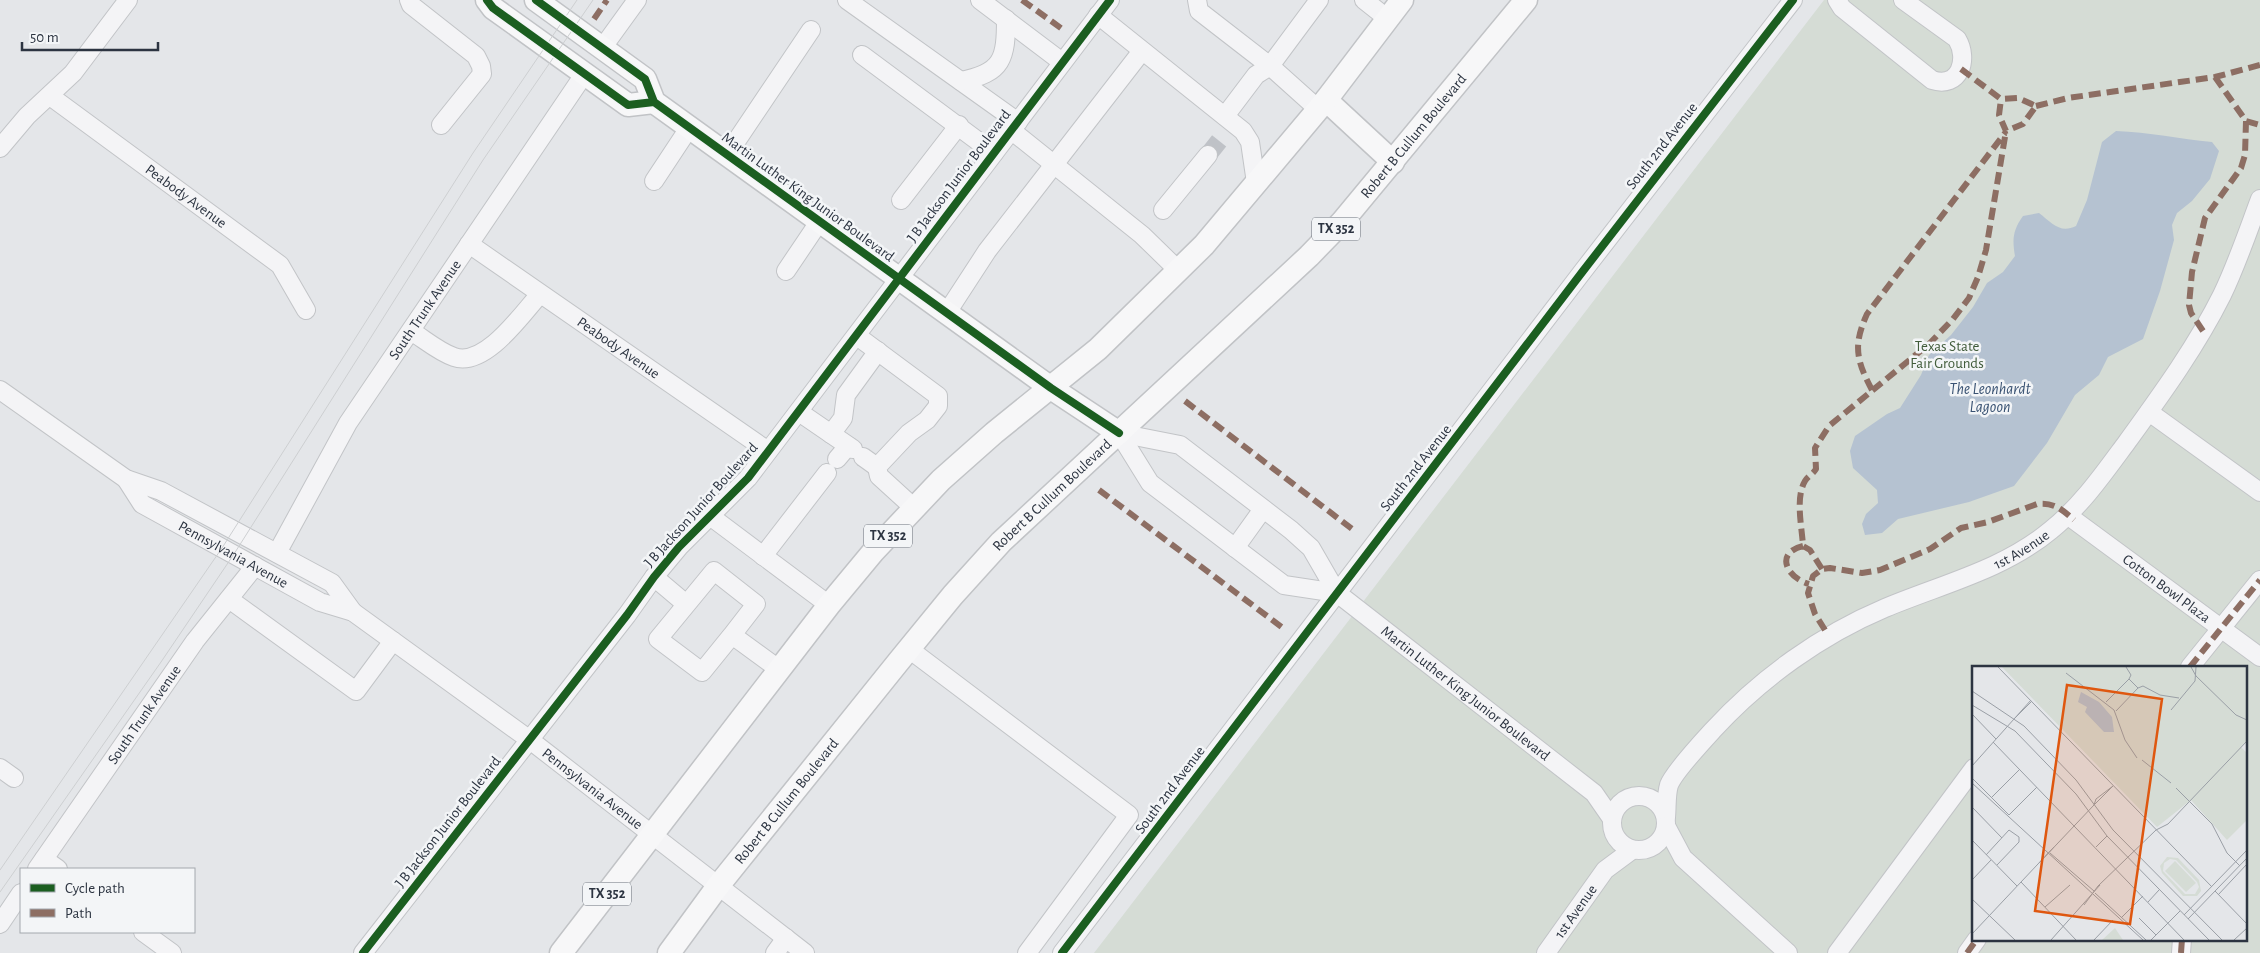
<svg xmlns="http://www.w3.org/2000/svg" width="2260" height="953" viewBox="0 0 2260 953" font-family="'Alegreya Sans',sans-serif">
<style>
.green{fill:#d5dcd5;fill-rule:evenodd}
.water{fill:#b5c2d1}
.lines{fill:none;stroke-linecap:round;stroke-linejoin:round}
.minor-tunnel{stroke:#bfc2c7;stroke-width:18;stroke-dasharray:18 9;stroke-linecap:butt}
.minor-casing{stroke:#c2c4c7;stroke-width:20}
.major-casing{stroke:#c1c3c6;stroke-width:25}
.minor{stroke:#f4f4f6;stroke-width:18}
.major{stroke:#f7f7f8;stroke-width:22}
.tram{stroke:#cdcfd1;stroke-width:1}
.quiet{stroke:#8d6e63;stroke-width:6;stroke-dasharray:12 6;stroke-linecap:butt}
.cycleway-casing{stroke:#f3f5f7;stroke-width:11}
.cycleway{stroke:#1b5e20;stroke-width:8}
.labels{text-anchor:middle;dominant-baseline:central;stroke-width:5;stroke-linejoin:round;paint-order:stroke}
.shield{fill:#f3f5f7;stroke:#686e78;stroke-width:1}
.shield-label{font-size:14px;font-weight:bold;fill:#2c3441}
.street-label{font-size:15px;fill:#2c3441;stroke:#f3f5f7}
.park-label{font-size:15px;fill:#415c3b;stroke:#f3f5f7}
.water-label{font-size:16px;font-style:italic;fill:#395272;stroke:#f3f5f7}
.inset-road{fill:none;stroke:#9a9fa6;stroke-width:1}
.view{fill:#df570f;fill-opacity:0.15;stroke:#df570f;stroke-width:2.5}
.inset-edge{fill:none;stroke:#2c3441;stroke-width:2.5}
</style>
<rect width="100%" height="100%" fill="#e4e6e9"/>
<path class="green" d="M1824 0H2260V953H1094ZM1974 667H2246V939H1974Z"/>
<path class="water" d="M2116 131C2149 132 2180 139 2212 142L2219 151 2210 179 2192 201 2177 213 2172 225 2174 240 2160 291 2143 339 2108 357 2099 375 2075 395 2047 443 2014 486 1969 502 1898 519 1882 533 1865 535 1862 524 1866 514 1878 503 1877 490 1853 468 1850 451 1855 436 1887 414 1900 408 1921 375 1929 355 1951 335 1973 307 1987 283 2003 272 2015 256C2012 239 2013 230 2023 216L2039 213C2052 223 2060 234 2076 226L2087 200 2102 142Z"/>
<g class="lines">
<path class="minor-tunnel" d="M1208 155 1223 136"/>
<defs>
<g id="minor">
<path d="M409 0 411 5 476 56 481 66 482 74 441 125"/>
<path d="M847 0 1018 122"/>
<path d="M980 0 1062 62"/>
<path d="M1197 0 1199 11 1270 66 1319 0"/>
<path d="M1364 0 1388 19"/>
<path d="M1837 0 1842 8 1932 80C1960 89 1969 59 1957 39L1903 0"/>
<path d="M1098 15 1243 131 1250 142 1256 183"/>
<path d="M603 47 637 0"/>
<path d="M862 55 994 153"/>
<path d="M961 81C1003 73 1006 58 1006 19"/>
<path id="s1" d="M50 96 280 265 306 310"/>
<path d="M1225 116 1256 75 1270 66 1318 109"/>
<path d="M1011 130 1142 235 1179 271"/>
<path d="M0 148 27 116 73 73 128 0"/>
<path d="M727 155 811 30"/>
<path d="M654 181 689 128"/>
<path d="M901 200 959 125"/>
<path d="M1163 210 1208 155"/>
<path id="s2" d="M469 244 768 451"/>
<path d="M786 271 819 222"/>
<path d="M946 314 987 251 1142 51"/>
<path d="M411 331C424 339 439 352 454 357 485 368 522 314 540 294"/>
<path d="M857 336 938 396V406L927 420 909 433 877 467 879 476 914 508"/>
<path d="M0 390 126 479 161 491 332 583 353 612"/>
<path d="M799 412 853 449"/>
<path d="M2149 412 2260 492"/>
<path id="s3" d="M1119 433 1180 445 1291 530 1311 548 1337 593 1594 793 1612 819"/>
<path d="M1119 433 1150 483 1284 585 1337 593"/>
<path d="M831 434 843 418 846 395 878 351"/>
<path d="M863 457 877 467"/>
<path d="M837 459 848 446"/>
<path id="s4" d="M126 479 142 504 320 602 353 612 530 740 805 953"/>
<path d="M710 516 829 605"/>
<path id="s5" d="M2074 520 2260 657"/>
<path d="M1235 548 1263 509"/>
<path id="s6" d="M277 553 348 423 585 73"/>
<path d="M763 556 827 473"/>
<path d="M654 577 686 604"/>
<path d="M229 599 356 691 393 641"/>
<path d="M732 635 702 672 658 639 714 571 756 604 732 635 780 670"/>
<path d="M909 649 1129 815 1027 953"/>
<path d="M2190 667 2260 580"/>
<path d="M0 768 14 778"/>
<circle cx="1639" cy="823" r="27"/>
<path id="s7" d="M1666 817C1667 807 1666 795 1669 785 1674 772 1703 741 1714 729 1761 678 1821 635 1885 608 1942 584 2003 570 2051 530 2082 505 2104 473 2127 442 2161 395 2196 347 2222 295 2237 264 2248 231 2260 199"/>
<path d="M1666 826 1683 858 1788 953"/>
<path d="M44 859 58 869"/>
<path id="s8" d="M37 869 195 641 255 566"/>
<path d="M0 924 21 893"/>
<path d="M143 932 172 953"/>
<path d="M363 953 627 615 654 577 679 547 748 478 1110 0"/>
<path d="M775 953 786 938"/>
<path d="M1062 953 1583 271 1793 0"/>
<path id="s9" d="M1546 953 1605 870 1632 850"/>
<path d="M1837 953 1974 768"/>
<path d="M1967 953 1977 939"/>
<path d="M2181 953 2182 939"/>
</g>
<g id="major">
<path d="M487 0 493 8 628 105 654 102"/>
<path d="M536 0 645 79 654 102 1051 388 1119 433"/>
<path d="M1326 100 1393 162"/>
<path d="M561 953 829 605 873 552 941 480 994 433 1098 349 1204 245 1326 100 1402 0"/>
<path id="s10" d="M669 953 718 886 899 661 953 595 1001 542 1309 256 1342 222 1526 0"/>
</g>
</defs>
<use href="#minor" class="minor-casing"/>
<use href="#major" class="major-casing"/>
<use href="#minor" class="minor"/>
<use href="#major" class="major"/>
<path class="tram" d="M0 870 222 548 473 153 577 0
M0 892 161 662 234 554 483 160 593 0"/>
<path class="quiet" d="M1022 0 1065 31
M594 19 607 0
M1961 69 2001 99 2018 98 2036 106 2023 124 2006 131 1999 115 2001 99
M2215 77 2246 121 2260 125
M2036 106 2068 98 2215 77 2260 65
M2203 331 2191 313 2189 305 2192 272 2205 218 2241 168 2245 155 2246 121
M1872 390C1856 360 1853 345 1867 314L2005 133
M1185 401 1356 532
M1099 490 1283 628
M1803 546C1774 553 1787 578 1809 584
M1822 569 1810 550 1803 546C1802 527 1795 498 1805 481 1808 476 1813 474 1816 469L1815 448 1829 426 1929 344 1953 319 1969 298 1978 277 1986 250 2006 131
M1825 630 1815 614 1808 593 1813 576 1822 569 1830 568 1862 573 1880 570 1930 549 1961 528 1988 522 2037 504C2053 502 2062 509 2074 520
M2190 667 2260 580
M1967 953 1977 939
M2181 953 2182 939"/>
<defs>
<path id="cycleway" d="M487 0 493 8 628 105 654 102
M536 0 645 79 654 102 1051 388 1119 433
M363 953 627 615 654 577 679 547 748 478 1110 0
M1062 953 1583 271 1793 0"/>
</defs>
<use href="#cycleway" class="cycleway-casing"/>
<use href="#cycleway" class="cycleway"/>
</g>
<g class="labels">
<g class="shield">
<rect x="1312" y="217.5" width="48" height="23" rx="4"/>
<rect x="864" y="524.5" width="48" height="23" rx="4"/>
<rect x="583" y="882.5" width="48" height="23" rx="4"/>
</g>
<g class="shield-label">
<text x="1336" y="229">TX 352</text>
<text x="888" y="536">TX 352</text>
<text x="607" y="894">TX 352</text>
</g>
<g class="street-label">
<text stroke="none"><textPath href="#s10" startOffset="1108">Robert B Cullum Boulevard</textPath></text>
<text transform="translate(1662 146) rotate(-52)">South 2nd Avenue</text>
<text transform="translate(959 176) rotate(-53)">J B Jackson Junior Boulevard</text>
<text stroke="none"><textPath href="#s1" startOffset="169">Peabody Avenue</textPath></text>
<text transform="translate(808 197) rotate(36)">Martin Luther King Junior Boulevard</text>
<text stroke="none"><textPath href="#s6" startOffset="285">South Trunk Avenue</textPath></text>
<text stroke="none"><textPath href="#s2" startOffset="182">Peabody Avenue</textPath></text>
<text transform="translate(1416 468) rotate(-52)">South 2nd Avenue</text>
<text stroke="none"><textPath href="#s10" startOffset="598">Robert B Cullum Boulevard</textPath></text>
<text transform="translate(701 505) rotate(-48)">J B Jackson Junior Boulevard</text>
<text stroke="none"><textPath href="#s7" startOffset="464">1st Avenue</textPath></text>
<text stroke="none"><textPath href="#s4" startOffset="134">Pennsylvania Avenue</textPath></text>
<text stroke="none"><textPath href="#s5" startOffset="115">Cotton Bowl Plaza</textPath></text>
<text stroke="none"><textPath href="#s3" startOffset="444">Martin Luther King Junior Boulevard</textPath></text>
<text stroke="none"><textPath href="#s8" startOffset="188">South Trunk Avenue</textPath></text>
<text stroke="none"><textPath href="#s4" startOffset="565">Pennsylvania Avenue</textPath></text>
<text transform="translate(1170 790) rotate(-53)">South 2nd Avenue</text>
<text stroke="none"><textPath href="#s10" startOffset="192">Robert B Cullum Boulevard</textPath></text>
<text transform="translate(448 822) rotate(-52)">J B Jackson Junior Boulevard</text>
<text stroke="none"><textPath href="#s9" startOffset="51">1st Avenue</textPath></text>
</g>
<g class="park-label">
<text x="1947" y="346">Texas State<tspan x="1947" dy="17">Fair Grounds</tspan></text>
</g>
<g class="water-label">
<text x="1990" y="389">The Leonhardt<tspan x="1990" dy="18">Lagoon</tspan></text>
</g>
</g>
<g transform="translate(1972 666)">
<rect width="275" height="275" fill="#e4e6e9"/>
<path d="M30 1H275V75L269 81 275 87V154L255 174 219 134 185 161ZM195 191 206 192 227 214 229 225 225 230H211L190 207 188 200ZM198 193 204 194 225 216 227 221 223 228H213L191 205 192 197ZM203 195 224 217 214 226 193 205ZM143 262 151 274H130Z" fill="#d5dcd5" fill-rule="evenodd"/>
<path d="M109 26 127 36 140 51 142 66H132L113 46 115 41 106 36Z" fill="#b5c2d1"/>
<path class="inset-road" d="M26 1 240 221M154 1 159 9 157 13 166 22 171 20 188 29 207 32M219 1 224 10 264 49 275 54M94 7 142 44 153 74 165 92M0 25 52 60 104 114 141 164 250 274M134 36 157 13M0 39 43 65 104 128 135 170 237 274M199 44 223 15 224 1M144 45 166 22M0 48 24 73M43 52 60 35M21 76 212 274M170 94 199 117M0 100 59 34M0 112 37 149 65 121M0 117 171 274M204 122 240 158 255 187 268 200M19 132 48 103M122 139 141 120M122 139 124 133 141 120M0 141 30 172M0 174 45 220M124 181 135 170M78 187 122 225M14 189 37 164 47 171V176L25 199M67 197 122 139M0 214 19 194M49 216 104 274M243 225 275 258M123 227 174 274M246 229 275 198M0 233 43 274M176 236 187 224M112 239 126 220 184 164 196 158 275 75M73 241 98 219M212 249 275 184M149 252 171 230M167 252 184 269M216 253 275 192M0 268 82 181M79 274 128 219M122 274 141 254M179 274 208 245M262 274 275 262"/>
<path class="view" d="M95 19 190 33 158 258 63 245Z"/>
<rect width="275" height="275" class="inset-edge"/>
</g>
<rect x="20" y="868" width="175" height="65" fill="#f3f5f7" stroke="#a3a8ae"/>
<rect x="30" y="884" width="25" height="8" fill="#1b5e20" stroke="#a3a8ae"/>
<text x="65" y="893" font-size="15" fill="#2c3441">Cycle path</text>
<rect x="30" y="909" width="25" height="8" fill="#8d6e63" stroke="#a3a8ae"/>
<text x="65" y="918" font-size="15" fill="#2c3441">Path</text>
<path d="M22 42v8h136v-8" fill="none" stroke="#2c3441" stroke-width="2.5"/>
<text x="30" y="42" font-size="15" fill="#2c3441" stroke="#f3f5f7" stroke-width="4" paint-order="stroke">50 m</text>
</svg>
